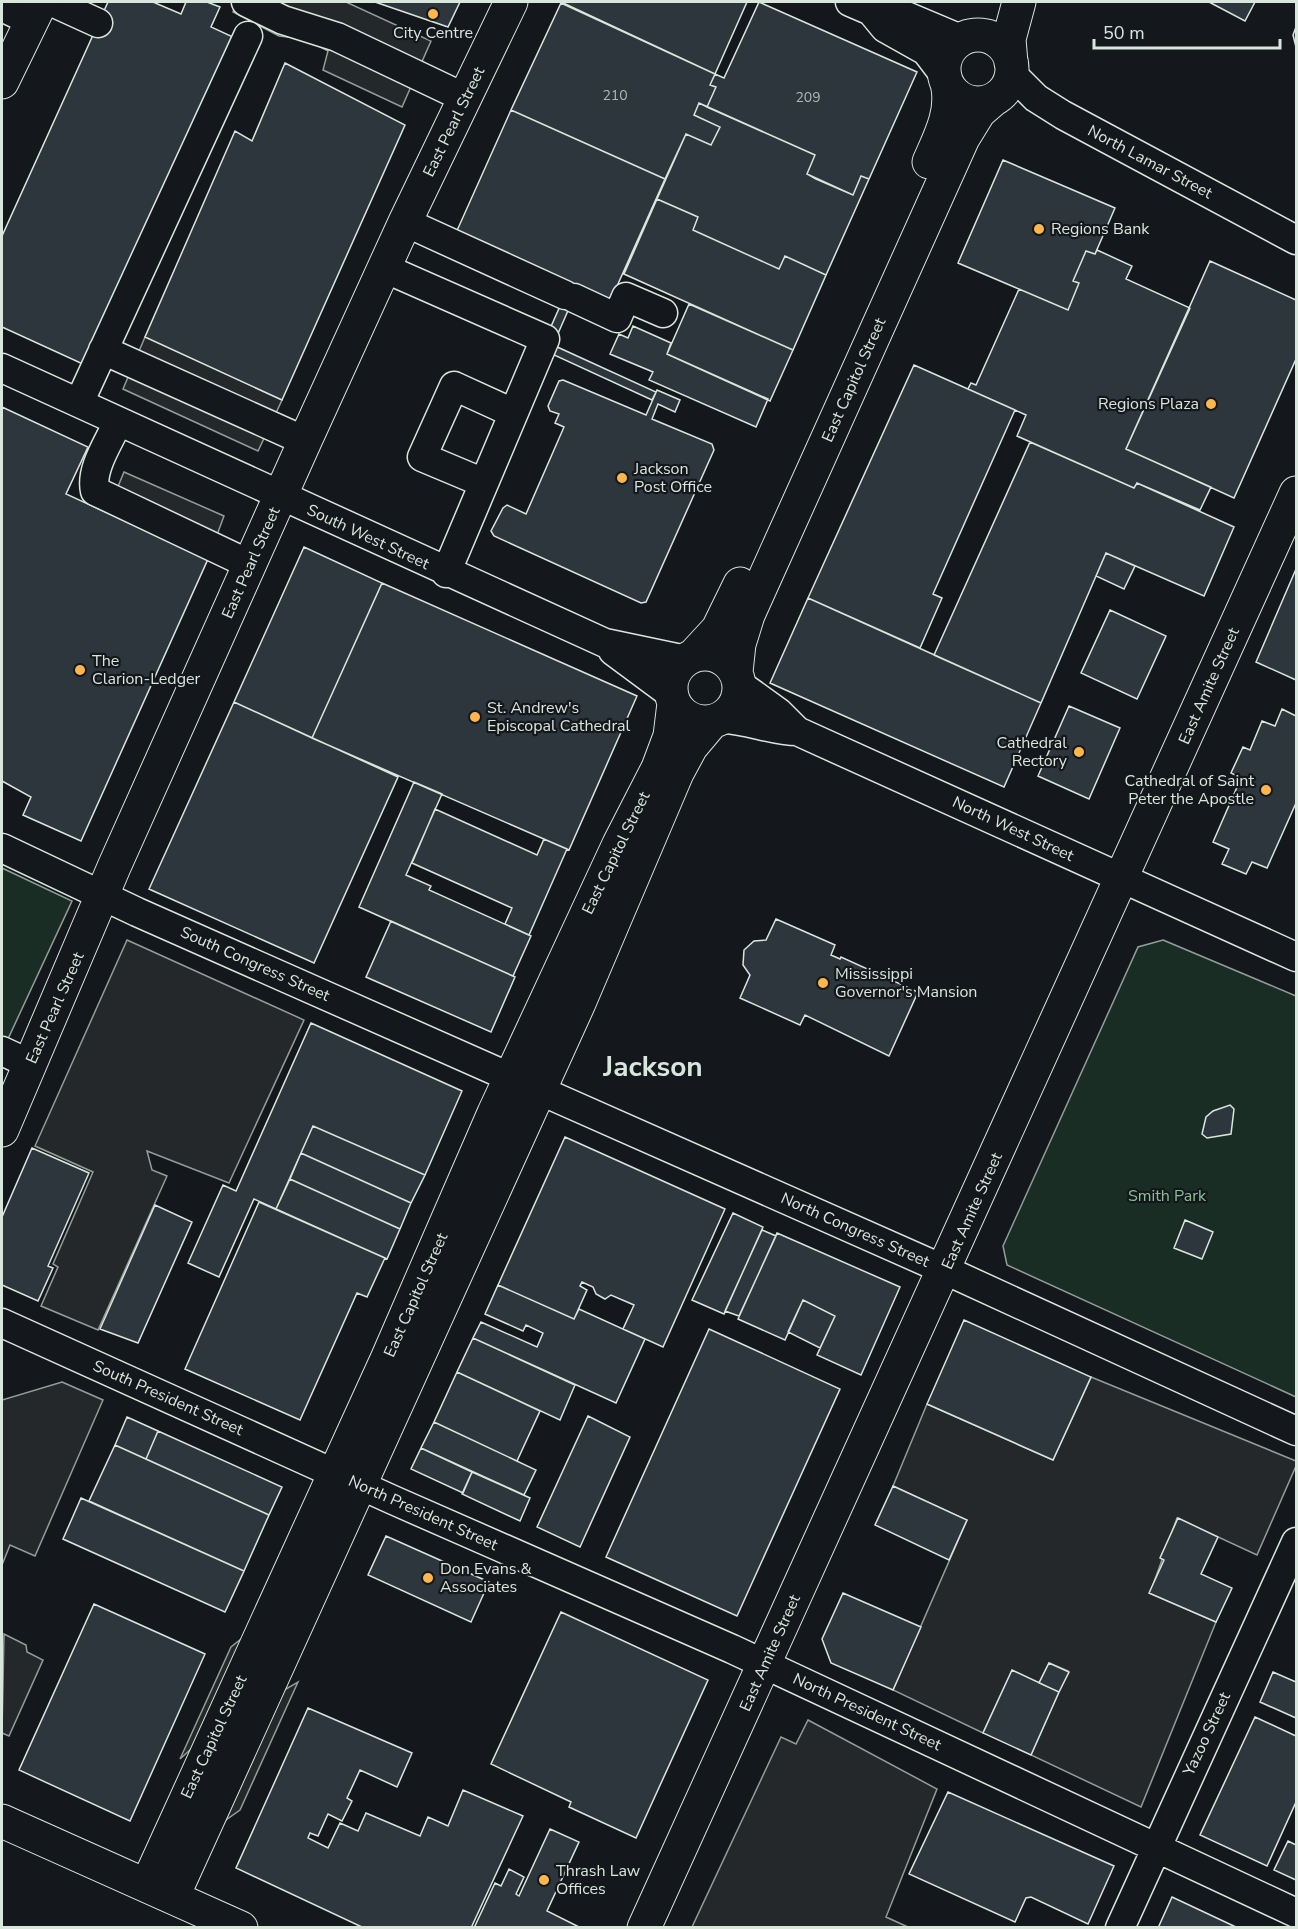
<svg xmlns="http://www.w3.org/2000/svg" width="1298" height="1929" viewBox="0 0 1298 1929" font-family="'Nunito Sans',sans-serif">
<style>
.green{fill:#1a2d24;stroke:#939e99;stroke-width:1.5}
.parking{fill:#24282b;stroke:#939e99;stroke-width:1.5}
.building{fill:#2c363c;stroke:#d8e6dc;stroke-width:1.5}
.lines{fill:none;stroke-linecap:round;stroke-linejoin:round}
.minor-casing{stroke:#d8e6dc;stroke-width:31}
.major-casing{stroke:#d8e6dc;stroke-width:35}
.minor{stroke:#14181c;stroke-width:28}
.major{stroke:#14181c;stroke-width:33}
.poi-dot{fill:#ffb74d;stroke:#14181c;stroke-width:2}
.labels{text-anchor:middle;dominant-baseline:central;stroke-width:4.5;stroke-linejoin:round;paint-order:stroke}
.number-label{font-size:14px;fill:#adbab4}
.poi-label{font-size:16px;fill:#d8e6dc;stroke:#14181c;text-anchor:start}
.street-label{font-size:16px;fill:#d8e6dc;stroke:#14181c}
.park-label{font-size:16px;fill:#8ac095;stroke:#14181c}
.town-label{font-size:28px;font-weight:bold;fill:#d8e6dc;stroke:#14181c}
</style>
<rect width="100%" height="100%" fill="#14181c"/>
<path class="green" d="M2 868 72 901 7 1041 2 1039Z
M1163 940 1296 996V1397L1007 1265 1003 1246 1138 947Z"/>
<path class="parking" d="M238 2H346L431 41 402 107 323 70 328 51 306 39 279 36 233 12Z
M145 337 282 400 258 451 123 389Z
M124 472 224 516 208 559 107 513Z
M127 940 304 1020 229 1183 147 1151 152 1170 167 1176 98 1330 41 1306 58 1267 53 1264 93 1172 35 1146Z
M1091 1377 1296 1461V1466L1257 1555 1177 1518 1150 1593 1216 1622 1141 1807 1031 1755 1068 1671 1049 1663 1039 1683 1012 1671 983 1733 893 1690 967 1520 893 1486 927 1404 1053 1460Z
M62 1382 103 1400 35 1556 10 1545 2 1565V1400Z
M256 1627 214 1728 180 1759 231 1647Z
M4 1634 26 1645 27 1652 43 1660 9 1736 2 1733Z
M298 1682 240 1810 213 1829 272 1697Z
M808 1720 937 1789 886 1917 908 1927H692L781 1737 796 1744Z"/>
<path class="building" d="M108 2H153L181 14 186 2H207L220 7 211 27 233 37 85 365 2 327V236Z
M375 2H460L448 27Z
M561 2H747L715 74Z
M759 2 917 72 869 179 861 176 853 195 807 174 815 155 707 107 716 87 710 85 715 74 724 78Z
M1209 2H1255L1245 21Z
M561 3 715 74 710 85 716 87 707 107 699 103 694 115 720 127 711 145 686 134 665 179 511 110Z
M1296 27V47L1293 35Z
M285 63 405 125 282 400 145 337 235 131 252 141Z
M699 103 815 155 807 174 816 179 853 195 861 176 869 179 826 275 785 256 779 269 693 230 698 217 657 199 686 134 711 145 720 127 694 115Z
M511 110 665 179 609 304 455 235Z
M1003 160 1115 208 1095 254 1086 251 1073 281 1079 283 1068 310 958 263Z
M657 199 698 217 693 230 779 269 785 256 826 275 793 350 624 274Z
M1097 250 1132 266 1126 279 1190 308 1126 449 1211 487 1200 510 1137 483 1134 488 1017 436 1026 415 968 389 971 383 976 385 1019 289 1068 310 1079 283 1073 281 1086 251 1095 254Z
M1210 261 1296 300V359L1234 498 1126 449Z
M569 286 577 290 553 345 656 392 652 400 541 349Z
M689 304 793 350 770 401 667 354Z
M633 326 671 343 667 354 768 399 756 427 649 380 653 372 610 354 619 334 628 338Z
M914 365 1015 410 933 594 942 598 920 648 808 598Z
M563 380 646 415 657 390 680 400 675 412 658 404 652 419 712 444 714 450 646 602 641 603 494 536 491 531 503 508 507 505 526 514 564 427 555 423 559 414 550 411 548 406 559 381Z
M2 407 88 447 66 494 208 559 81 841 23 815 31 797 2 781Z
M1030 442 1134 488 1137 483 1234 527 1204 596 1106 553 1041 703 934 655Z
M304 547 382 583 312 738 234 702Z
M1106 553 1135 566 1124 589 1096 576Z
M1296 569V680L1256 662Z
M382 583 637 696 569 850 312 738Z
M808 598 1041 703 1004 787 770 683Z
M1110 610 1166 636 1137 699 1081 673Z
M234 702 398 777 314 963 149 889Z
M1069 706 1120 728 1089 799 1038 776Z
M1282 709 1296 716V803L1267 868 1252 862 1246 874 1222 864 1229 849 1213 842 1241 778 1231 773 1243 747 1250 750 1262 721 1275 726Z
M414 782 442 794 406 875 431 886 429 890 531 936 513 976 359 907Z
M435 809 537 855 544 839 567 849 529 935 505 924 512 908 412 863Z
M776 919 835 945 831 955 840 959 841 957 918 992 889 1056 805 1015 800 1025 740 998 750 975 743 965 744 950 754 941 766 940Z
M391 921 515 977 491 1032 366 977Z
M311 1023 462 1091 425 1175 313 1126 276 1209 254 1199 219 1277 188 1263 223 1185 236 1191Z
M1230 1105 1234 1109 1231 1134 1207 1138 1202 1134 1206 1117 1213 1111Z
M313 1126 425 1175 411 1203 301 1153Z
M565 1137 725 1209 663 1347 623 1329 634 1305 611 1295 605 1299 596 1294 593 1287 582 1282 580 1286 587 1290 574 1319 498 1285Z
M32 1148 89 1173 48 1266 53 1268 38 1301 2 1285V1217Z
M301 1153 411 1203 400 1229 290 1179Z
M290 1179 400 1229 387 1259 276 1209Z
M259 1202 385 1258 367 1297 357 1293 300 1420 185 1369Z
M155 1205 192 1222 138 1343 100 1329Z
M733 1213 763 1227 724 1314 692 1300Z
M1185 1220 1213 1232 1202 1259 1174 1248Z
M762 1230 776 1236 739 1316 725 1311Z
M777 1233 900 1287 861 1375 817 1355 835 1316 803 1300 785 1340 738 1319Z
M498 1285 574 1319 579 1309 645 1339 616 1403 473 1338 481 1322 537 1347 543 1333 526 1325 523 1331 485 1314Z
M803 1300 835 1316 820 1348 788 1332Z
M964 1320 1091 1377 1053 1460 927 1404Z
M709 1329 840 1389 737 1616 606 1557Z
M473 1338 575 1385 560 1420 457 1372Z
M457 1372 540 1411 517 1461 434 1422Z
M588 1416 630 1437 580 1547 537 1527Z
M127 1417 158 1431 146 1459 115 1445Z
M434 1422 536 1470 524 1495 421 1448Z
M158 1431 282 1487 269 1515 146 1459Z
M115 1445 269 1515 244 1571 89 1501Z
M421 1448 472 1472 463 1493 411 1469Z
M472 1472 530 1498 520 1521 462 1494Z
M893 1486 967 1520 949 1560 875 1525Z
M81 1498 244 1571 225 1612 63 1539Z
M1178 1518 1218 1537 1201 1574 1232 1588 1216 1622 1149 1593 1164 1560 1160 1558Z
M386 1536 489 1582 471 1622 368 1575Z
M843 1593 921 1627 893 1690 831 1663 822 1639Z
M94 1604 205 1654 130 1821 19 1770Z
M561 1612 708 1680 636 1838 569 1807 571 1802 491 1764Z
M1049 1663 1069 1672 1059 1692 1039 1683Z
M1012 1670 1059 1692 1031 1755 983 1733Z
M1273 1672 1296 1682V1718L1260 1702Z
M308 1708 412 1753 397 1787 360 1770 347 1798 352 1801 342 1821 328 1814 318 1836 310 1833 308 1838 328 1848 340 1823 358 1831 366 1813 420 1836 428 1817 448 1826 463 1790 523 1816 471 1928H364L236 1868Z
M1255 1717 1296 1736V1802L1267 1866 1200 1835Z
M948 1792 1114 1866 1088 1924 1031 1897 1026 1898 1015 1922 909 1874Z
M550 1829 579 1842 547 1911 581 1928H474L495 1883 501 1886 509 1869 524 1877 516 1894 519 1896Z
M1288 1841 1296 1845V1880L1274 1870Z
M1172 1897 1238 1928H1158Z"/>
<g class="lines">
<defs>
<path id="minor" d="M52 2 98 23
M246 2 283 20 337 37 465 98
M850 2 871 11 885 28 926 51 945 76
M2 7 31 21
M871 11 883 8 892 10 963 40
M1011 73 1036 98 1063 115 1296 240
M405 222 565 295
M384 268 545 339 446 573
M574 298 617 318 626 297 663 313
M103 350 305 441
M2 368 605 643 686 660
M79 403 248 36
M118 422C109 442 90 469 95 491L251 565
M484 483 422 457 454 386 513 413
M613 651 671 694
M739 684 778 712 797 731 1296 957
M721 719C748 719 771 731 797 731
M2 848 137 912 945 1270 1296 1431
M2 1051 30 1064
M2 1323 393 1500 732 1649 1296 1913
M1120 1928 1296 1542"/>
<path id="major" d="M944 69a34 34 0 1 1 68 0a34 34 0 1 1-68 0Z
M1011 63 1009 39 1019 2
M2 82 41 2
M929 162C940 137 954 111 947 83
M671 688a34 34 0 1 1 68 0a34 34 0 1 1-68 0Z
M694 655 718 629 740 584
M736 672 739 644 748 615 963 138 979 112 994 99
M2 1130 114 867 305 441 405 222 511 2
M2 1821 241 1928
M147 1885 387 1359 494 1113 619 844 658 768 670 736 674 703
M173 1896 579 1003 677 773 691 747 712 722
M644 1928 1296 493"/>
</defs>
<use href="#minor" class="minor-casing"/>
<use href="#major" class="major-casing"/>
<use href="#minor" class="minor"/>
<use href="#major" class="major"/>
</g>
<g class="poi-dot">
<circle cx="433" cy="14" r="6"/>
<circle cx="1039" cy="229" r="6"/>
<circle cx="1211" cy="404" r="6"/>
<circle cx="622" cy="478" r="6"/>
<circle cx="80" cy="670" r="6"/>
<circle cx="475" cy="717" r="6"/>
<circle cx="1079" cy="752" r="6"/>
<circle cx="1266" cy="790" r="6"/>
<circle cx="823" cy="983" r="6"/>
<circle cx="428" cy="1578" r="6"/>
<circle cx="544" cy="1880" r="6"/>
</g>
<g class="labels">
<g class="number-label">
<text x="615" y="95">210</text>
<text x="808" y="97">209</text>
</g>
<g class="poi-label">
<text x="433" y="33" text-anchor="middle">City Centre</text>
<text x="1051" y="229">Regions Bank</text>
<text x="1199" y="404" text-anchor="end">Regions Plaza</text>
<text x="634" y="469">Jackson<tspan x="634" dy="18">Post Office</tspan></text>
<text x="92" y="661">The<tspan x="92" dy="18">Clarion-Ledger</tspan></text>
<text x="487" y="708">St. Andrew's<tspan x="487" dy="18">Episcopal Cathedral</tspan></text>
<text x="1067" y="743" text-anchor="end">Cathedral<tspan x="1067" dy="18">Rectory</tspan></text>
<text x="1254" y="781" text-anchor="end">Cathedral of Saint<tspan x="1254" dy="18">Peter the Apostle</tspan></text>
<text x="835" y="974">Mississippi<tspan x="835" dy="18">Governor's Mansion</tspan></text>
<text x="440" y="1569">Don Evans &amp;<tspan x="440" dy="18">Associates</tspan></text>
<text x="556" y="1871">Thrash Law<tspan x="556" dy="18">Offices</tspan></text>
</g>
<g class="street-label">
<text transform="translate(454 122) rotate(-64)">East Pearl Street</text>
<text transform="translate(1150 162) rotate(28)">North Lamar Street</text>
<text transform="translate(854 380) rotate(-66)">East Capitol Street</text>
<text transform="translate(368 537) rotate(25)">South West Street</text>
<text transform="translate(251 563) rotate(-66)">East Pearl Street</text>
<text transform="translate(1209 686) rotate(-66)">East Amite Street</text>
<text transform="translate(1013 829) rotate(25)">North West Street</text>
<text transform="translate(616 853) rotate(-64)">East Capitol Street</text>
<text transform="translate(255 964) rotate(24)">South Congress Street</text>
<text transform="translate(55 1008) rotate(-66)">East Pearl Street</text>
<text transform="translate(972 1211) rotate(-66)">East Amite Street</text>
<text transform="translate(855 1230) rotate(24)">North Congress Street</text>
<text transform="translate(416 1295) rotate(-66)">East Capitol Street</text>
<text transform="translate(168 1398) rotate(24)">South President Street</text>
<text transform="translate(423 1513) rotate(24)">North President Street</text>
<text transform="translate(770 1653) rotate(-66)">East Amite Street</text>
<text transform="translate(867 1712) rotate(25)">North President Street</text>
<text transform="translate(1207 1734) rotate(-65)">Yazoo Street</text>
<text transform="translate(214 1737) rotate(-65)">East Capitol Street</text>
</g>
<g class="park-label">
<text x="1167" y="1196">Smith Park</text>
</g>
<g class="town-label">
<text x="653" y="1067">Jackson</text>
</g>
</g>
<rect width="1298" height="1929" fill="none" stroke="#d8e6dc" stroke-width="6"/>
<path d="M1094 39v9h186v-9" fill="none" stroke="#d8e6dc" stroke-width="3"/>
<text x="1103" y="39" font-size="18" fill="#d8e6dc" stroke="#14181c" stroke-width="4.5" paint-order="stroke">50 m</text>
</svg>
